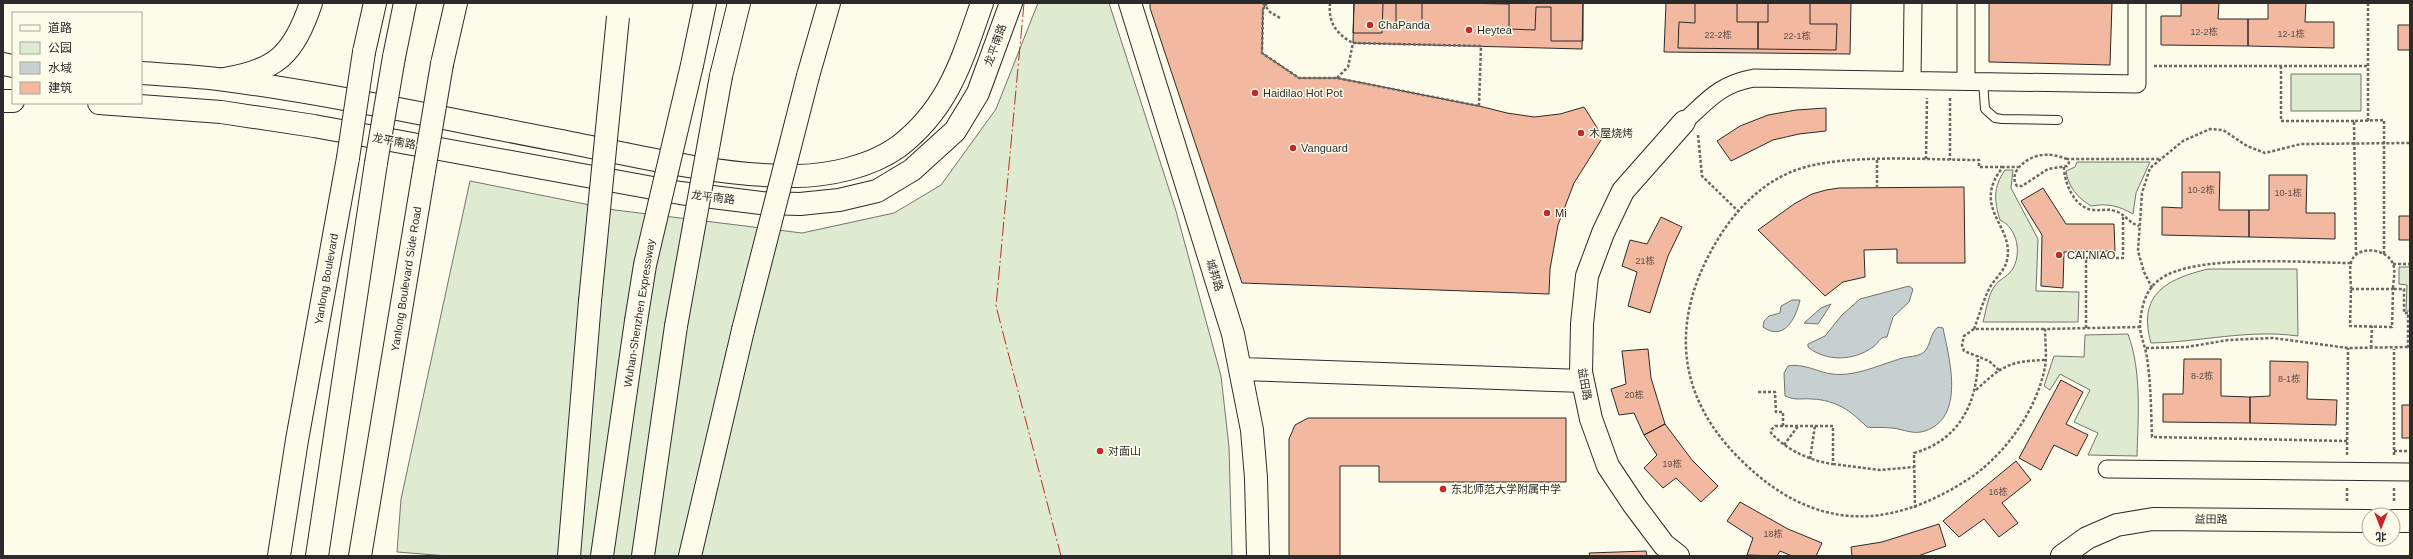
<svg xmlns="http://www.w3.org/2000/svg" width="2413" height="559" viewBox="0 0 2413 559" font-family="Helvetica,'Noto Sans SC',sans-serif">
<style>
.green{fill:#deebd1;stroke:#74746e}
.water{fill:#c7d0d0;stroke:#74746e}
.building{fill:#f2b8a0;stroke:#2b2b2b}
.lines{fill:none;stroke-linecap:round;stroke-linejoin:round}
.lane-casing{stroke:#2b2b2b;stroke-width:10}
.street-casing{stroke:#2b2b2b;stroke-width:19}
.secondary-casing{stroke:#2b2b2b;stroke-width:24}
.primary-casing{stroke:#2b2b2b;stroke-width:24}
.highway-casing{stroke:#2b2b2b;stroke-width:24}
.path{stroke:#6a6964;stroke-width:2.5;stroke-dasharray:3 2;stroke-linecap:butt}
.lane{stroke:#fdfbea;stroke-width:8}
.street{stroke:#fdfbea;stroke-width:17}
.secondary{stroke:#fdfbea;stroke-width:22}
.primary{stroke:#fdfbea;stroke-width:22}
.highway{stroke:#fdfbea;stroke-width:22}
.primary-bridge-casing{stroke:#2b2b2b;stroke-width:24;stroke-linecap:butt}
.highway-bridge-casing{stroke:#2b2b2b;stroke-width:24;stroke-linecap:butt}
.path-bridge{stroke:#6a6964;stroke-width:2.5;stroke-dasharray:3 2;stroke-linecap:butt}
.primary-bridge{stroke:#fdfbea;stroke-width:22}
.highway-bridge{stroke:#fdfbea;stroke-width:22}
.power{stroke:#c62828;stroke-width:1;stroke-dasharray:14 3 2 3;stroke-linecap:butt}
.poi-dot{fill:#c62828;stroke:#fdfbea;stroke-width:1.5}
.labels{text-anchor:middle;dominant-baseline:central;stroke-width:3;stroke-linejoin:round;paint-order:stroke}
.number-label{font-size:9px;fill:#5d4e48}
.poi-label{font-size:11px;fill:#2b2b2b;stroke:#fdfbea;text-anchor:start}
.street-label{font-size:11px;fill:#2b2b2b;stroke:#fdfbea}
</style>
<rect width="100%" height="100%" fill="#fdfbea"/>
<path class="green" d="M1038 3H1109L1176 211 1221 376 1229 447 1232 556H448L397 552 401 499 470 181 615 210 802 233 894 213 941 185 996 109Z
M2291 74H2361V111H2291Z
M2077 162H2150L2136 193 2133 214C2119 206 2108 203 2091 206 2078 198 2068 187 2066 171L2075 167Z
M2005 170H2013L2011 188 2038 239 2036 291 2079 292 2078 322H1983C1986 311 1988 296 1994 287 1998 280 2007 277 2012 270 2022 255 2018 228 2000 220 1994 201 1993 187 2005 170Z
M2399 267H2410V345V311H2406L2407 285 2399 284Z
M2208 269H2297L2298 336C2248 329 2201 342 2151 343 2137 294 2167 279 2208 269Z
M2128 334C2142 372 2138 416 2137 456L2088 455 2098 433 2074 422 2090 390 2060 374 2050 390 2044 386 2054 356 2084 357 2085 335Z"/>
<path class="water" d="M1909 286 1913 289 1909 302 1893 317 1887 337C1879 337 1879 343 1873 347 1854 361 1826 362 1808 347V344L1825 336 1842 315 1860 299Z
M1792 300H1800C1796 318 1784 342 1763 327L1764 321 1769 316 1780 313 1781 306Z
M1831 304 1818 324 1804 323 1821 308Z
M1938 327 1943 328C1949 358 1966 417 1925 431 1913 435 1903 429 1892 428 1883 427 1875 428 1867 427 1851 411 1836 400 1812 399 1800 398 1797 401 1785 396L1784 373 1788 366C1804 363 1817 372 1832 374 1856 377 1881 364 1903 358 1909 356 1916 357 1921 354 1931 350 1929 333 1938 327Z"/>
<path class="building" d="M1150 3H1267L1263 9 1262 53 1299 78H1337L1479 106 1507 113 1534 117 1560 114 1584 107 1603 137 1574 183 1558 225 1550 269 1549 294 1242 283 1150 8Z
M1354 3H1583L1582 49 1353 43Z
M1354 3H1383L1382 33H1353Z
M1396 3H1422V27L1396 26Z
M1456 3H1583V41H1551V7H1536L1535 30 1509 29V4Z
M1666 3H1851L1850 54 1664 52Z
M1695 3H1737V22H1758V49L1678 48 1679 22 1695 23Z
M1768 3H1810V24H1837L1836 50 1758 49V22H1768Z
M1989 3H2112L2110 65 1989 62Z
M2181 3H2219L2218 19H2248V46L2161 45V16H2181Z
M2268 3H2306L2305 22H2334V48L2248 46V19H2268Z
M2398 25H2410V50H2398Z
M1826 108V131L1799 134 1773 140 1731 161 1717 141 1740 126 1768 115 1796 110Z
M2182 172H2220L2219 210H2249V237L2162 235V207L2182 208Z
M2269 175H2307L2306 213H2335V239L2249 237V210H2269Z
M1964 187 1965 263H1897V249L1864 250 1865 277 1843 282 1825 296 1758 230 1794 204 1812 194 1826 190 1839 188Z
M2043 188 2066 224H2114L2115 251 2064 252 2063 288 2041 286 2042 235 2021 201Z
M2399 216H2410V240H2399Z
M1661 217 1682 227 1668 256 1650 313 1628 306 1637 272 1622 266 1630 240 1647 244Z
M1648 349 1651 378 1665 424 1644 435 1634 413 1619 415 1611 389 1626 384 1622 351Z
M2184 359H2221V396L2250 397V423L2163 422V394H2183Z
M2270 361 2308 362 2307 399 2337 400 2336 425 2250 423V397L2270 396Z
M2061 380 2083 392 2066 424 2088 435 2077 456 2054 445 2041 470 2019 458Z
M2402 405H2410V438H2402Z
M1308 418H1566V482H1379V466H1340V556H1289V439L1295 425Z
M1665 424 1692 460 1718 486 1701 502 1676 478 1663 488 1644 468 1657 455 1644 435Z
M2016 461 2031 480 2002 503 2018 523 1999 537 1984 519 1959 537 1943 521Z
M1740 502 1788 529 1822 543 1816 556H1792L1780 551 1777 556 1747 555 1753 538 1727 521Z
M1939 524 1946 546 1918 556H1852L1851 547 1882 542Z
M1646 551 1647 556H1590L1589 553Z"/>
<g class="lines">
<defs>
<path id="lane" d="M1983 81 1985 109 1995 118 2002 119 2058 120"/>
<path id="street" d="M1966 3V81
M1912 80 1913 3
M1684 122C1708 100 1720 84 1754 78L2137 84V3
M2107 469 2410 472"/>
<path id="secondary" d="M1130 3 1233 334 1252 430 1256 478 1258 556
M3 64 13 66
M141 73C169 75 198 76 226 80 337 95 446 119 556 140 634 155 714 176 794 176 828 176 870 167 898 147 949 108 962 60 982 3
M3 101H13
M99 103 221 112 314 126 680 193 761 203 800 204 839 200 877 191 912 170 955 131 978 93 1011 3
M1241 369 1583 381
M2393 521H2410
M1678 556 1664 545 1634 505 1608 466 1591 419 1581 372 1582 324 1587 276 1603 233 1623 191 1684 122
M2062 556 2087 538 2117 525 2153 519 2369 521"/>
<path id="primary" d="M442 64 456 3
M224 79C276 71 294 54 311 3
M360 556 424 171"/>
<path id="highway" d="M364 52 375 3
M394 57 405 3
M692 65 705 3
M721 76 739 3
M808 76 829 3
M279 556 297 440 348 158
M317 556 376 163
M569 556 590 301
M602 556 636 321
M643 556 676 326
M690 556 743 330"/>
</defs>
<use href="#lane" class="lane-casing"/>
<use href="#street" class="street-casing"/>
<use href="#secondary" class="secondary-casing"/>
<use href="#primary" class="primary-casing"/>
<use href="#highway" class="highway-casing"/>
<path class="path" d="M1263 3 1270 12 1280 18
M1330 3C1328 22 1336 34 1353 43
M2154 66H2368
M2281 66V121H2354
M1337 78 1348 67 1353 43 1481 46 1479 106
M1950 98V160
M2368 121V3
M1698 135 1702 176 1739 212
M1926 159 1927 98
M2067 159C2059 156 2051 154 2042 155 2029 156 2007 171 2017 186H2022L2048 169 2067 166 2069 163 2067 159H2159
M1877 160V188
M2003 167H1979V160C1928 160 1843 153 1796 170 1763 182 1736 209 1718 239 1669 319 1675 397 1743 462 1813 530 1886 532 1967 480 2004 456 2036 412 2045 367 2047 355 2045 341 2045 329L2140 327
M2064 167C2064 183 2075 209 2094 210 2102 211 2107 208 2115 211 2125 214 2129 223 2139 226
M2356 255 2354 121 2384 120V255
M2393 264H2410
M2152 288 2144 272 2138 251 2142 193 2150 168 2183 141 2210 129 2223 130 2247 146 2265 153 2301 144 2410 143
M2351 289C2351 280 2348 265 2353 258 2362 245 2388 250 2393 264 2396 270 2393 282 2393 289H2404V313H2408V348
M2351 289H2393L2392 327 2350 326Z
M2086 328V258H2123V215
M1974 329C1979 316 1983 301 1989 289 1994 279 2005 271 2007 260 2015 226 1970 208 2003 167H2018
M2146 348 2187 347 2228 340 2273 338 2348 348 2410 347
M2371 348 2372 326
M1999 370 1989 361 1964 351 1962 345 1964 336 1974 329H2045
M1976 390C2002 366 2009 361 2045 360
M1758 392H1775L1776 412H1783V426
M1775 426H1833V464C1810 461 1787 450 1771 433V430Z
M2347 441 2152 437C2151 411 2151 384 2147 358 2146 348 2140 336 2140 326 2141 308 2145 290 2159 280 2193 253 2306 263 2351 263
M1784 445 1798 426
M2394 451H2410
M2347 455 2348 348
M2394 455V349
M1810 459 1815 426
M1833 464 1880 470 1914 467
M2394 488V501
M2347 501V488
M1915 508 1914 453C1960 440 1978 402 1978 356"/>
<use href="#lane" class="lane"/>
<use href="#street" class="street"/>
<use href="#secondary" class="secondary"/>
<use href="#primary" class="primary"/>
<use href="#highway" class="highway"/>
<defs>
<path id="primary-bridge" d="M424 171 442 64"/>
<path id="highway-bridge" d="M348 158 364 52
M376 163 394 57
M590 301 618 17
M636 321 645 265 692 65
M676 326 721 76
M743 330 808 76"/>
</defs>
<use href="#primary-bridge" class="primary-bridge-casing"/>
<use href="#highway-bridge" class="highway-bridge-casing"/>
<path class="path-bridge" d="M1267 3 1263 9 1262 53 1299 78H1337L1479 106"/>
<use href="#primary-bridge" class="primary-bridge"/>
<use href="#highway-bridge" class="highway-bridge"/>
<path class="power" d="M1024 3 996 306 1061 556"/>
</g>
<g class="poi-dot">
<circle cx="1370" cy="25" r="4"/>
<circle cx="1469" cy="30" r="4"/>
<circle cx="1255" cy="93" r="4"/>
<circle cx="1581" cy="133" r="4"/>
<circle cx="1293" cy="148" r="4"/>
<circle cx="1547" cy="213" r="4"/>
<circle cx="2059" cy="255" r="4"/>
<circle cx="1100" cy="451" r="4"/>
<circle cx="1443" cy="489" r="4"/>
</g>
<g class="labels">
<g class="number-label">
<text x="2204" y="32">12-2栋</text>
<text x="2291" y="34">12-1栋</text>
<text x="1718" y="35">22-2栋</text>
<text x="1797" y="36">22-1栋</text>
<text x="2201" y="190">10-2栋</text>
<text x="2288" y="193">10-1栋</text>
<text x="1645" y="261">21栋</text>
<text x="2202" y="376">8-2栋</text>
<text x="2289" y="379">8-1栋</text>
<text x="1634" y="395">20栋</text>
<text x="1672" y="464">19栋</text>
<text x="1998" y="492">16栋</text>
<text x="1773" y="534">18栋</text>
</g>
<g class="poi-label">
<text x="1378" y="25">ChaPanda</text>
<text x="1477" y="30">Heytea</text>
<text x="1263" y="93">Haidilao Hot Pot</text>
<text x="1589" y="133">木屋烧烤</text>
<text x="1301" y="148">Vanguard</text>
<text x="1555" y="213">Mi</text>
<text x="2067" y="255">CAI NIAO</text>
<text x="1108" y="451">对面山</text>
<text x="1451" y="489">东北师范大学附属中学</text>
</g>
<g class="street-label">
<text transform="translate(995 45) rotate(-70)">龙平南路</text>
<text transform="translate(394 141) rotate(10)">龙平南路</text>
<text transform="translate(713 197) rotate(7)">龙平南路</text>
<text transform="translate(1215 275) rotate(73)">城邦路</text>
<text transform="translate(326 279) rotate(-80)">Yanlong Boulevard</text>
<text transform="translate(406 279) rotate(-81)">Yanlong Boulevard Side Road</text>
<text transform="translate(639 313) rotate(-81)">Wuhan-Shenzhen Expressway</text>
<text transform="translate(1585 384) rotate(80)">益田路</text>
<text transform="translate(2211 519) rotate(1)">益田路</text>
</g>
</g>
<rect width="2413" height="559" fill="none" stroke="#2b2b2b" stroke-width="8"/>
<rect x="12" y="12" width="130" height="92" fill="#fdfbea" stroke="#a9a89e"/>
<rect x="20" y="25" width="20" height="6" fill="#fdfbea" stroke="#a9a89e"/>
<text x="48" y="32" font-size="12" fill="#2b2b2b">道路</text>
<rect x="20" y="42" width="20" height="12" fill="#deebd1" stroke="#a9a89e"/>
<text x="48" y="52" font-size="12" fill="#2b2b2b">公园</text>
<rect x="20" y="62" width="20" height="12" fill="#c7d0d0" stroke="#a9a89e"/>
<text x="48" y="72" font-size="12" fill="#2b2b2b">水域</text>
<rect x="20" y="82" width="20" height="12" fill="#f2b8a0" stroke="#a9a89e"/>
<text x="48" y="92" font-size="12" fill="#2b2b2b">建筑</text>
<g transform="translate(2381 527) rotate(180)"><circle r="19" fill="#fdfbea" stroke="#a9a89e"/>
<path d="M0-3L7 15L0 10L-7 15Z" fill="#c62828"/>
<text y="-6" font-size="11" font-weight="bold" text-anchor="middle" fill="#2b2b2b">北</text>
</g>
</svg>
